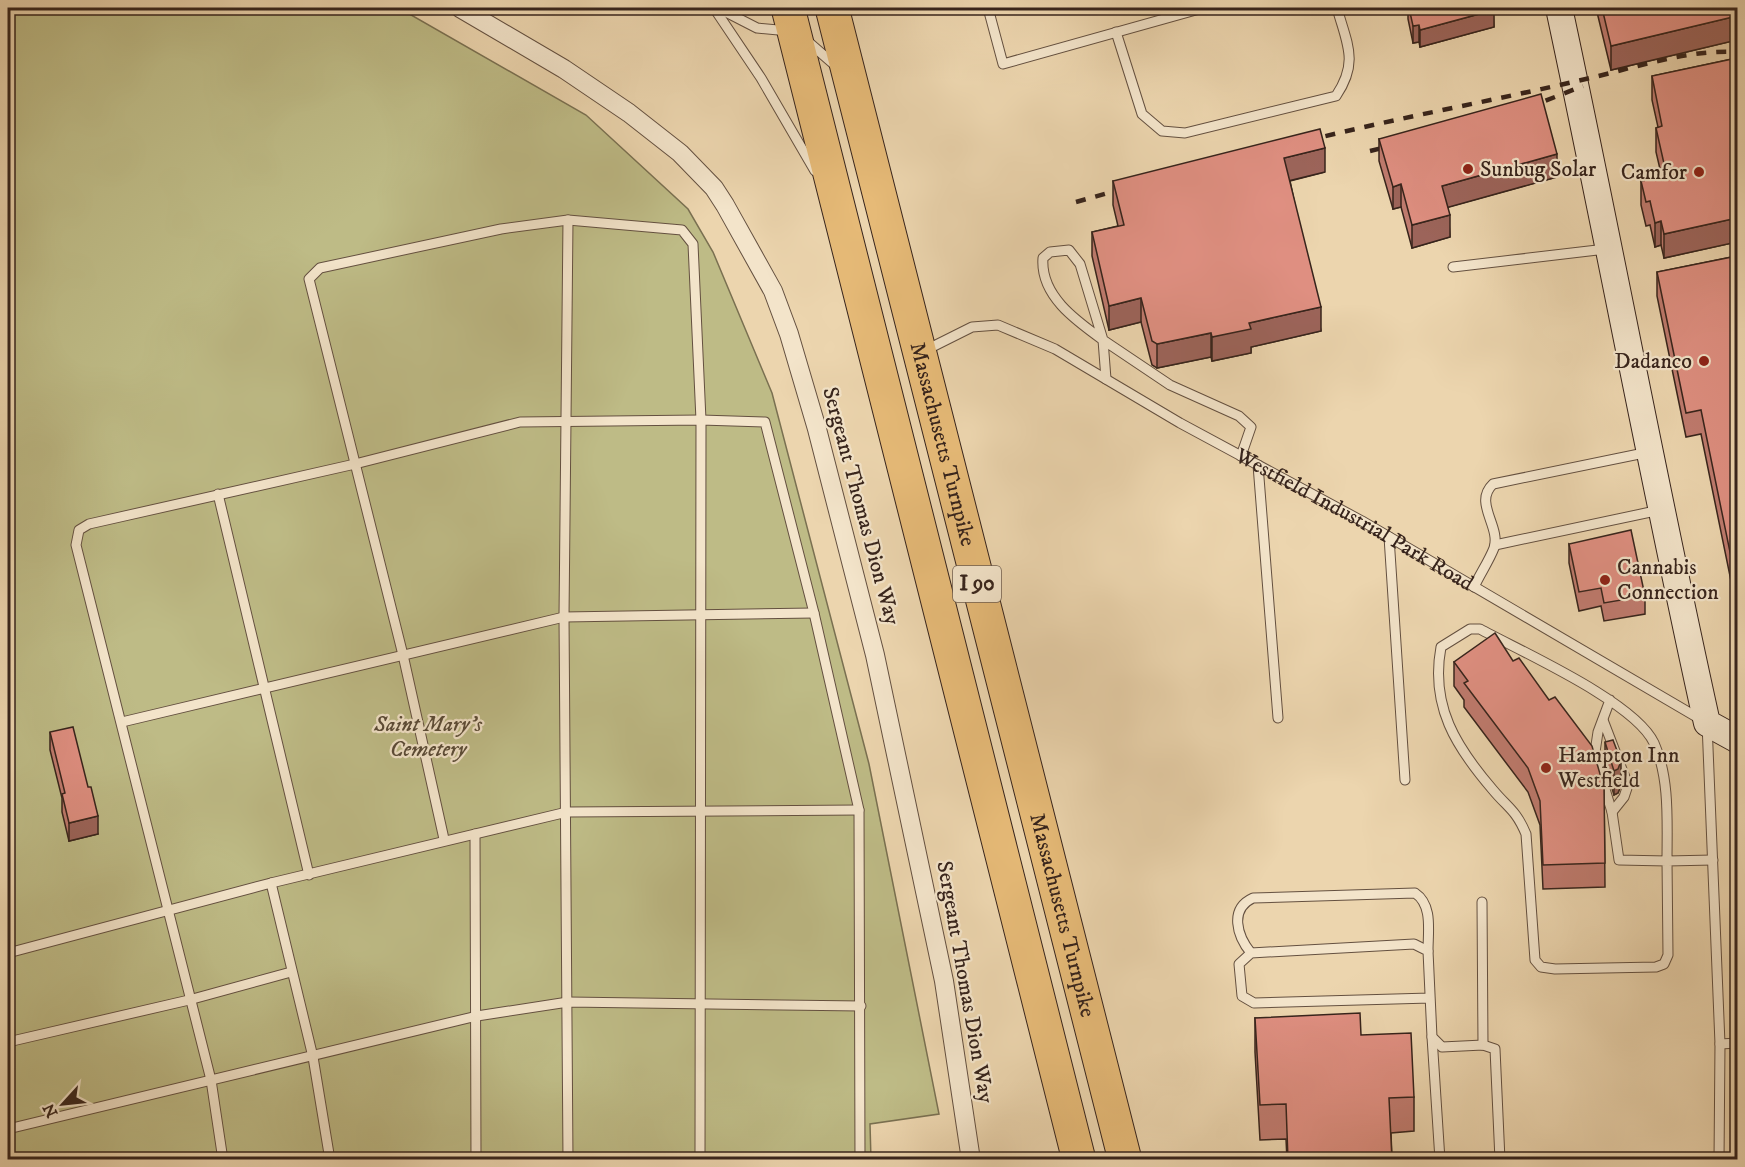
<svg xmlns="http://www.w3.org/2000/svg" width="1745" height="1167" viewBox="0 0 1745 1167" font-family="'IM FELL DW Pica',serif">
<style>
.green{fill:#bebb86;stroke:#7a7051;stroke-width:1.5}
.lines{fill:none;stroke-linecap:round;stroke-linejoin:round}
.lane-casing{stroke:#645040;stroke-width:11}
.street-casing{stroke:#645040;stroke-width:20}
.secondary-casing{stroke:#37241c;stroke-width:28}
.highway-casing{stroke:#37241c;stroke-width:35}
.lane{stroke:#f3e4ca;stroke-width:9}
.street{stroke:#f3e4ca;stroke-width:18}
.secondary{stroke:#f3e4ca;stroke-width:26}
.highway{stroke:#e6ba77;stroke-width:33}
.rail{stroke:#37241c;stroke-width:4.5;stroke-dasharray:10 10;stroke-linecap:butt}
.wall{fill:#c07b6f;stroke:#37241c;stroke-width:1.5}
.shaded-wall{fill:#9c645a;stroke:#37241c;stroke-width:1.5}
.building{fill:#df8f81;stroke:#37241c;stroke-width:1.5}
.poi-dot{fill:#8f2418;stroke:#f3e4ca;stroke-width:2}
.labels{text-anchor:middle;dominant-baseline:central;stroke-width:4.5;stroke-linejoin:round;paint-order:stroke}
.shield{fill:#f3e4ca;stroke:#6f5e50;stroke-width:1.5}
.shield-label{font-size:21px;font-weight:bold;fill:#37241c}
.poi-label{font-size:22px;fill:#37241c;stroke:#f3e4ca;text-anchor:start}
.street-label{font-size:22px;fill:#37241c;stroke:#f3e4ca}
.park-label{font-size:22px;font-style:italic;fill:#594a36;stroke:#f3e4ca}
</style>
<rect width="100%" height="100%" fill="#ecd5ae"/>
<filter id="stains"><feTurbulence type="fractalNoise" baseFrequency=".00333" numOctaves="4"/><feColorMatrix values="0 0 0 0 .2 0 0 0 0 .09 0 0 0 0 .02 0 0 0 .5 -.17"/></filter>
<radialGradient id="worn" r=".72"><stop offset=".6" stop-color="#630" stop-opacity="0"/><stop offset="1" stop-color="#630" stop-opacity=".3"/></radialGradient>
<path class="green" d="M8 8H399L586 115 688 209 713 252 772 393 869 764 939 1114 870 1124 871 1160 8 1159Z"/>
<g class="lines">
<defs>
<g id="lane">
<path d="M714 8 761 78 815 171"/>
<path d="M718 8 757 28 789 31"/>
<path d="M988 8 1003 64 1203 8"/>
<path d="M1116 32 1142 114 1162 131 1185 133 1336 96C1359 62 1347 44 1337 8"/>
<path d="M806 40 836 66"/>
<path d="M568 220 564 617 568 1160"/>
<path d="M1453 267 1606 249"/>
<path id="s1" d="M926 350 972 327 998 325 1055 349 1180 423 1362 521 1707 723 1720 1044 1719 1160"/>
<path d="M1106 379 1103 340C1075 320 1040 295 1043 258L1050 252 1069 250 1080 264 1103 340 1170 385 1239 416 1251 427 1241 456"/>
<path d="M1258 465 1278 718"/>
<path d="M218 494 309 875"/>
<path d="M1389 537 1405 780"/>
<path d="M1495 545 1660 510"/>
<path d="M1474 587C1480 574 1489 561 1494 548 1501 526 1473 503 1493 484L1649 452"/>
<path d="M1610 700 1598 732 1595 752 1597 763 1612 812 1619 860 1667 861 1668 955 1664 964 1656 967 1555 969 1541 967 1535 960 1526 834C1516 810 1508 808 1493 790 1456 747 1430 706 1441 647L1470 629H1480C1522 652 1635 702 1654 743 1670 778 1667 823 1667 861L1713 860"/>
<path d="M1603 720 1628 785 1624 797 1612 812"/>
<path d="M122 722 564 617 814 613"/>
<path d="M475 834 476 1160"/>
<path d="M444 839 403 655 309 279 320 268 501 229 568 220 682 230 693 244 701 420 700 1160"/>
<path d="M271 883 313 1057 330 1160"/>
<path d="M1482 902 1483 1045"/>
<path d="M8 953 271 883 567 812 859 810"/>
<path d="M1251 953C1237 936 1229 909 1253 898L1415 893C1433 905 1428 931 1428 951"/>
<path d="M1430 998 1254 1003 1242 996 1239 964 1251 953 1414 944 1428 951 1432 1037 1442 1047 1483 1045 1495 1049 1500 1160"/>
<path d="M1432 1037 1440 1160"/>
<path d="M8 1042 189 1000 291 972"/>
<path d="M1720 1044 1738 1043"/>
<path d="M8 1129 477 1016 568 1002 861 1006"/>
<path d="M223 1160 211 1080 76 545 79 530 89 524 355 464 520 422 701 420 765 422 814 613 859 810 860 1160"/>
</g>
<path id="street" d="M460 8 564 69 629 113 680 153 714 188 725 205 773 291 789 334 817 429 875 655 944 981 971 1160"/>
<path id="secondary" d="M1559 8C1610 246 1654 485 1707 723L1738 740"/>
<g id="highway">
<path d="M788 8 1079 1160"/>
<path id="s2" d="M832 8 1125 1160"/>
</g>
</defs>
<use href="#lane" class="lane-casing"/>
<use href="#street" class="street-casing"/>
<use href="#secondary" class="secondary-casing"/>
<use href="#highway" class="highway-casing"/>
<use href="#lane" class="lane"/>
<use href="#street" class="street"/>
<use href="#secondary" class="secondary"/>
<use href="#highway" class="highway"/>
<path class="rail" d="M1527 108 1583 86
M1306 141C1396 118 1487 102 1577 81 1629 70 1684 49 1738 52
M1370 151 1394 145
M1076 202 1129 187"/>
</g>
<path class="wall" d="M1408 8H1493L1494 27 1420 47 1419 42 1413 43 1408 19Z
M1596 8H1737V40L1611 70Z
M1737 58V242L1664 258 1661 245 1655 247 1650 225 1646 226 1641 205V181L1645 180V172L1660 169 1656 152V128L1658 127 1652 100V76Z
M1379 139 1557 177 1448 207 1450 237 1412 248 1401 207 1393 209 1379 161Z
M1325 172 1290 181 1321 331 1251 347V353L1212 361 1211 357 1157 368 1152 365 1141 322 1109 330 1092 256V232L1118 226 1113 205V181Z
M1737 256V580L1731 581 1701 434 1686 437 1657 296V272Z
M1569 544 1645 596V614L1604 621 1601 606 1579 611 1569 563Z
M1513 661 1604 788 1605 887 1543 889 1540 825 1528 792 1464 707V700L1454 686V662Z
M50 732 98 834 69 841 62 812V798L50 750Z
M1605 742 1621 785 1618 793 1614 795 1605 766Z
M1255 1018 1361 1035 1414 1097V1131L1391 1133 1392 1160H1287L1286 1139 1260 1140 1255 1052Z"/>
<path class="shaded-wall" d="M1494 10V27L1420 47V30Z
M1737 16V40L1611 70V46Z
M1419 25V42L1413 43V26Z
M1325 148V172L1284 182V158Z
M1557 154V177L1442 209V186Z
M1401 184V207L1393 209V187Z
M1450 215V237L1412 248V225Z
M1737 218V242L1664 258V234Z
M1661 221V245L1655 247V223Z
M1141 298V322L1109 330V306Z
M1321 307V331L1251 347V353L1212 361V337L1249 323Z
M1211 333V357L1157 368V344Z
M1621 761V785L1618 793 1614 795V771Z
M98 816V834L69 841V823Z"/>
<path class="building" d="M1409 8H1493L1494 10 1420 30 1419 25 1413 26Z
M1602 8H1737V16L1611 46Z
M1737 58V218L1664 234 1661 221 1655 223 1650 201 1646 202 1641 181 1647 180 1645 172 1665 168 1656 128 1662 126 1652 76Z
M1541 94 1557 154 1442 186 1450 215 1412 225 1401 184 1393 187 1379 139Z
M1320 129 1325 148 1284 158 1321 307 1249 323 1251 329 1212 337 1211 333 1157 344 1152 341 1141 298 1109 306 1092 232 1124 225 1113 181Z
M1737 256V556L1731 557 1701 410 1686 413 1657 272Z
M1631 530 1645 596 1604 603 1601 588 1579 592 1569 544Z
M1495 633 1513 661 1519 658 1549 700 1555 697 1592 746 1604 788 1605 863 1543 865 1540 801 1528 768 1464 683 1468 681 1454 662Z
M73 727 88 787H91L98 816 69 823 62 794 65 793 50 732Z
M1613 740 1621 761 1618 769 1614 771 1605 742Z
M1360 1013 1361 1035 1411 1033 1414 1097 1389 1098 1392 1160H1288L1286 1104 1260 1105 1255 1018Z"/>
<g class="poi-dot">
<circle cx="1468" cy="169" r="6"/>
<circle cx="1699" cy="172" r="6"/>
<circle cx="1704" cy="361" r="6"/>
<circle cx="1605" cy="580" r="6"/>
<circle cx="1546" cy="768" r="6"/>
</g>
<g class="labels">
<rect class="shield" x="953" y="566" width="48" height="36" rx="4.5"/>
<g class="shield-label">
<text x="977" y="584">I 90</text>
</g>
<g class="poi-label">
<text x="1480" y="169">Sunbug Solar</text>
<text x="1687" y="172" text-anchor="end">Camfor</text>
<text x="1692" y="361" text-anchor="end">Dadanco</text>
<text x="1617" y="567">Cannabis<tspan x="1617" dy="25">Connection</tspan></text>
<text x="1558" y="755">Hampton Inn<tspan x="1558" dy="25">Westfield</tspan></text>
</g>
<g class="street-label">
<text stroke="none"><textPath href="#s2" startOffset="450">Massachusetts Turnpike</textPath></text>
<text transform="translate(861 506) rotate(75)">Sergeant Thomas Dion Way</text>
<text stroke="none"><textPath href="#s1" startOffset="484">Westfield Industrial Park Road</textPath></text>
<text stroke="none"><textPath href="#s2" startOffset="936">Massachusetts Turnpike</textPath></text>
<text transform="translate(965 982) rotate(80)">Sergeant Thomas Dion Way</text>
</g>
<g class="park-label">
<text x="428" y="724">Saint Mary's<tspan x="428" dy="25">Cemetery</tspan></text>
</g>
</g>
<rect width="1745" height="1167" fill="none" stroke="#ecd5ae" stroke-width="30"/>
<rect x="9" y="9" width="1727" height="1149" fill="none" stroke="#37241c" stroke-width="3"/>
<rect x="15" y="15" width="1715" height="1137" fill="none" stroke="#37241c" stroke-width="1.5"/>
<g transform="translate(63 1104) rotate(243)" stroke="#f3e4ca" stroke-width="4.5" paint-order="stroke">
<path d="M0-4.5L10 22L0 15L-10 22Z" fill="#37241c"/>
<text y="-9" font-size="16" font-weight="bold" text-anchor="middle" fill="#37241c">N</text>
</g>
<rect width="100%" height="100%" filter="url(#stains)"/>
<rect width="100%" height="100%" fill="url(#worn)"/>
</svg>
